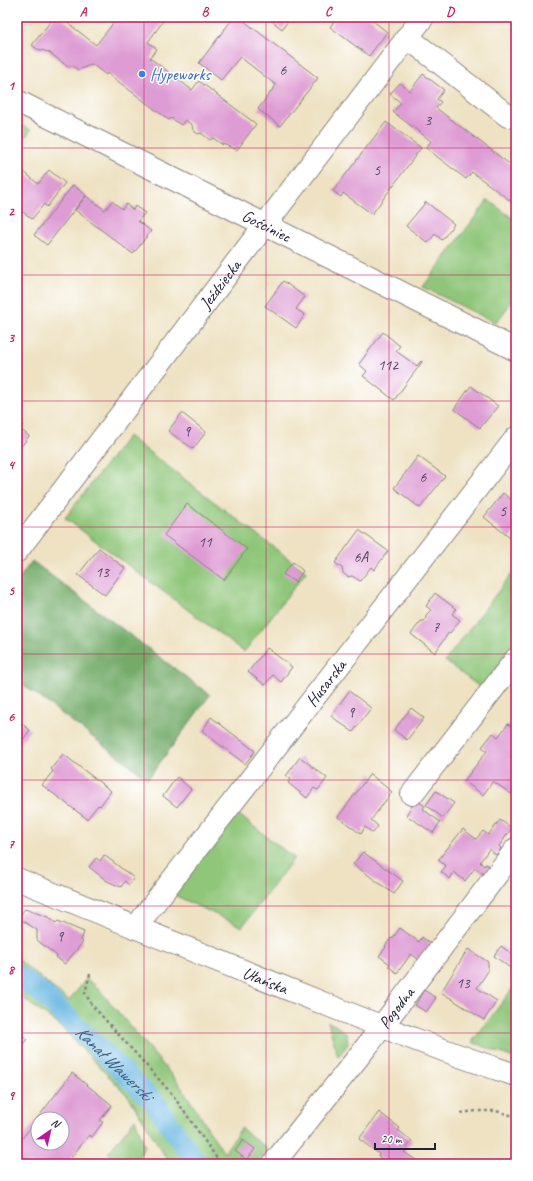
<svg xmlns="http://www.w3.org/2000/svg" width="533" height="1181" viewBox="0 0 533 1181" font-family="Caveat,sans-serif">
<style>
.green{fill:#8fc679;stroke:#58745a}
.forest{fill:#73ab69;stroke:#4a6652}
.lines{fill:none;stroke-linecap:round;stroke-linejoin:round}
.canal{stroke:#67b6e1;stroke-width:21}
.building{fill:#de9cd4;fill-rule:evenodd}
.minor-casing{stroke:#88827e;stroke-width:24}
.path{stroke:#88827e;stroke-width:2.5;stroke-dasharray:3 3;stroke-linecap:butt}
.minor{stroke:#fff;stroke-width:22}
.grid{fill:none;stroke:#c2185b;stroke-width:1;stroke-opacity:0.55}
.shop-dot{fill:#3f7fe0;stroke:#fff;stroke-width:1.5}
.labels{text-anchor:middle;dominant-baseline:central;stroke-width:3;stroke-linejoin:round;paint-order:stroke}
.number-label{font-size:15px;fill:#514061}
.shop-label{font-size:17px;fill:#366cbe;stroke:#fff;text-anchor:start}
.street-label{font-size:17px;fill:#22223b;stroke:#fff}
.water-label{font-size:18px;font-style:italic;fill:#3e5d7d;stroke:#fff}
.neatline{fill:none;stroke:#c2185b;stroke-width:1.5}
.grid-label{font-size:13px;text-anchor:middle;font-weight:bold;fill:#c2185b}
</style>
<rect width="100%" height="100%" fill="#fff"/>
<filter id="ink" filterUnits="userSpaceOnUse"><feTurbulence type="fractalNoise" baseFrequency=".025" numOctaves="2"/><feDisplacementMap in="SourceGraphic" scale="8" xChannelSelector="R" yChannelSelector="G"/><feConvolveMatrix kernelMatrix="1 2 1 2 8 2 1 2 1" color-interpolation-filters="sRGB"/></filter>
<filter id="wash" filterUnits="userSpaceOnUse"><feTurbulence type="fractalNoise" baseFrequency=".012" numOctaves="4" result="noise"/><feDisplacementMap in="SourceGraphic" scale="16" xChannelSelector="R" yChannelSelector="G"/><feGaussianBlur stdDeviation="0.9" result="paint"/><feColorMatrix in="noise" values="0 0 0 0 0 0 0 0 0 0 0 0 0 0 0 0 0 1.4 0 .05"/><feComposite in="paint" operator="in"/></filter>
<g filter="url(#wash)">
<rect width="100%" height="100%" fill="#eee2c2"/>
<path class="green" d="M18 124 31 130 17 148V125Z
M488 200 516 221V296L496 323 423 287Z
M128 436 306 572 244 652 65 518Z
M516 568V644L481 688 445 661Z
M234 811 294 858 242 927 170 893Z
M17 959 69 1001 86 979 96 986 180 1085 224 1153 241 1128 267 1149 255 1164H170L129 1097 59 1025 17 994Z
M516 984V1059L472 1042Z
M328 1022 335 1025 347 1034 348 1044 338 1057Z
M135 1119 145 1147 133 1164H124L108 1153Z"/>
<path class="forest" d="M32 561 210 695 148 779 17 680V581Z"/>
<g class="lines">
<path class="canal" id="s1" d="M17 975 46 997 154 1102 197 1164"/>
</g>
<g id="blocks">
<path class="building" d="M54 17H60L96 45 118 17H166L148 42 157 49 150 58 192 90 199 81 256 124 237 150 223 144V145L213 138 210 140 201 133 198 134 193 130 192 125 185 120 181 125 171 118 169 120 107 73 106 75 92 64 78 70 72 65 68 67 49 52 37 49 32 45Z
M234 17H239L318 78 280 126 258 109 276 85 240 57 221 80 199 63Z
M267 17H291L282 29Z
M337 17H368L387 32 369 56 330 27Z
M423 74 444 90 437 99 441 102 436 108 516 169V205L472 172 466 179 426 148 431 141 393 112 401 103 390 94 400 83 410 91Z
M386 122 421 148 372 214 343 193 341 197 333 191Z
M21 169 38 184 49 170 65 183 47 207 44 204 32 219 23 212 21 214 17 211V173Z
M73 185 86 195 47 245 34 235Z
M86 196 105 210 112 201 122 209 126 204 133 210 135 206 145 213 138 221 151 231 133 254 75 210Z
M426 202 454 224 442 240 435 234 428 243 406 226Z
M283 281 305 297 296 309 305 315 296 328 265 306Z
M383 332 400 346 396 351 417 366 421 361 422 362 394 400 363 376 367 371 359 364Z
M471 386 498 406 480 428 454 409Z
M182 413 206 432 193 449 168 431Z
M17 420 23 425 20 429 29 436 17 452Z
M418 456 445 476 420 508 394 488Z
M503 493 516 504V530L510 538 484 517Z
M187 504 247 549 224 580 164 535Z
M359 530 388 551 374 570 371 567 360 581 352 576 348 577 343 573 342 568 335 563Z
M99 548 125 568 105 595 78 575Z
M293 562 303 571 295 582 283 574Z
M435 593 456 609 452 614 460 620 450 633 449 632 435 653 411 634 421 621H424L426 618V615L431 610 426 606Z
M267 648 292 667 281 682 273 675 265 685 248 672Z
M349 691 371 708 353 732 331 716Z
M411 708 424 718 407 740 394 730Z
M211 717 255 751 245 764 202 731Z
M17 720 30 730 19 745 17 743Z
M508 724 516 730V751L510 758 516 763V787L511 794 493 781 483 795 464 781 487 751 482 747 493 733 498 737Z
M63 754 111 791 100 806 98 805 87 819 42 785 53 771 51 769Z
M300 757 327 778 318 790 314 788 307 798 288 783 291 779 286 776Z
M370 774 392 792 371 820 378 826 373 833 365 827 361 834 338 817Z
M177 777 191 789 177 807 163 796Z
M436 791 454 803 443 818 426 805Z
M416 800 425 806 423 809 440 822 433 833 406 815Z
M500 820 512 828 499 846 501 848 496 855 489 849 480 862 484 866 486 864 493 868 487 876 475 868 465 881 454 872 450 879 441 872 446 866 438 860 463 829 476 839 483 831 488 835Z
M363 852 403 881 394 894 353 864Z
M104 855 134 878 129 885 125 881 121 887 107 881 89 867 96 858 100 861Z
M25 909 48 917 56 923 58 921 84 932 81 940 83 942 65 964 56 957 57 956 37 940V930L18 918Z
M400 928 419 942 422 937 434 946 422 962 411 954 397 973 388 966 390 964 379 956 386 947 385 946 391 938 392 939Z
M501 946 516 957V972L494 956Z
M468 949 488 962V971L477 988 497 1001 484 1020 441 992Z
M424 990 436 998 426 1012 415 1005Z
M17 1031 27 1039 17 1052Z
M72 1073 112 1105 100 1120 103 1122 92 1137 89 1135 66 1164H17V1145ZM38 1119H62V1143H38Z
M379 1112 400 1128 398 1130 412 1141 404 1152 422 1164H390L378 1156 379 1154 359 1139Z
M243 1140 255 1149 247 1160 235 1151Z"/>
</g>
</g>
<g filter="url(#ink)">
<use href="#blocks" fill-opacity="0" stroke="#88827e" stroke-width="1"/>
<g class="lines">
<defs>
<g id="minor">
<path d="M407 37 508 116"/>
<path id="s2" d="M17 101 516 350"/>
<path id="s3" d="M17 551 423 17"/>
<path d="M412 794 516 659"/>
<path id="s4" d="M17 879C118 920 219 962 320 1002 385 1028 450 1054 516 1075"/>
<path id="s5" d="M136 928 145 915 516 438"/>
<path id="s6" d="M273 1164 367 1046 516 849"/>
</g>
</defs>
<use href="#minor" class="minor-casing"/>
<path class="path" d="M90 974 85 993 92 1005 172 1094 221 1164
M461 1113 476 1111H496L514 1116 516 1113"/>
<use href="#minor" class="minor"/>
</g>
</g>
<path class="grid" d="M144 17V1164M266 17V1164M389 17V1164M17 148H516M17 275H516M17 401H516M17 527H516M17 654H516M17 780H516M17 906H516M17 1033H516"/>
<circle class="shop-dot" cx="142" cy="74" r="4"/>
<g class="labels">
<g class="number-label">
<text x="283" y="70">6</text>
<text x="428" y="120">3</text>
<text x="377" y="170">5</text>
<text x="388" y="365">112</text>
<text x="187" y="431">9</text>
<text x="423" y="477">6</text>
<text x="503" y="511">5</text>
<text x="205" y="542">11</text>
<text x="361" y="557">6A</text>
<text x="102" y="572">13</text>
<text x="436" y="627">7</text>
<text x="351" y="712">9</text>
<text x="60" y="936">9</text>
<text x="463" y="983">13</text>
</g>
<g class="shop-label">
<text x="150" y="74">Hypeworks</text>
</g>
<g class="street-label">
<text stroke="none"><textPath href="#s2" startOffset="279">Gościniec</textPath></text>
<text stroke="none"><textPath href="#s3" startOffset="335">Jeździecka</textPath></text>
<text stroke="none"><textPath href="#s5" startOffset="310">Husarska</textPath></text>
<text stroke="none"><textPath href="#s4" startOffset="268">Ułańska</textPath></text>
<text stroke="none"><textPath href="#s6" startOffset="199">Pogodna</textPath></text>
</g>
<g class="water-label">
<text stroke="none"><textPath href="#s1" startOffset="131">Kanał Wawerski</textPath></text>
</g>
</g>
<rect width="533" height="1181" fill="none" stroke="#fff" stroke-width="44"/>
<g transform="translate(50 1131) rotate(34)"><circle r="19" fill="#ffffff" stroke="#a7a7b1"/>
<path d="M0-3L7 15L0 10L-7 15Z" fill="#b5179e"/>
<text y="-6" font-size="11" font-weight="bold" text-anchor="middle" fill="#22223b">N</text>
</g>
<path d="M375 1143v6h60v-6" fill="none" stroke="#22223b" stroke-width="2"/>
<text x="381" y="1143" font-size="12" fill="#22223b" stroke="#ffffff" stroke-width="3" paint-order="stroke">20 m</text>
<rect x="22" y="22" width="489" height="1137" class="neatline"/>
<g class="grid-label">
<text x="83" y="16">A</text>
<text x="205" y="16">B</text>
<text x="328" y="16">C</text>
<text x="450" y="16">D</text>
<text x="11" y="90">1</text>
<text x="11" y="216">2</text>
<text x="11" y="342">3</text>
<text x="11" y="469">4</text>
<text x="11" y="595">5</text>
<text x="11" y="721">6</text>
<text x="11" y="848">7</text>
<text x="11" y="974">8</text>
<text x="11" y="1100">9</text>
</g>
</svg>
